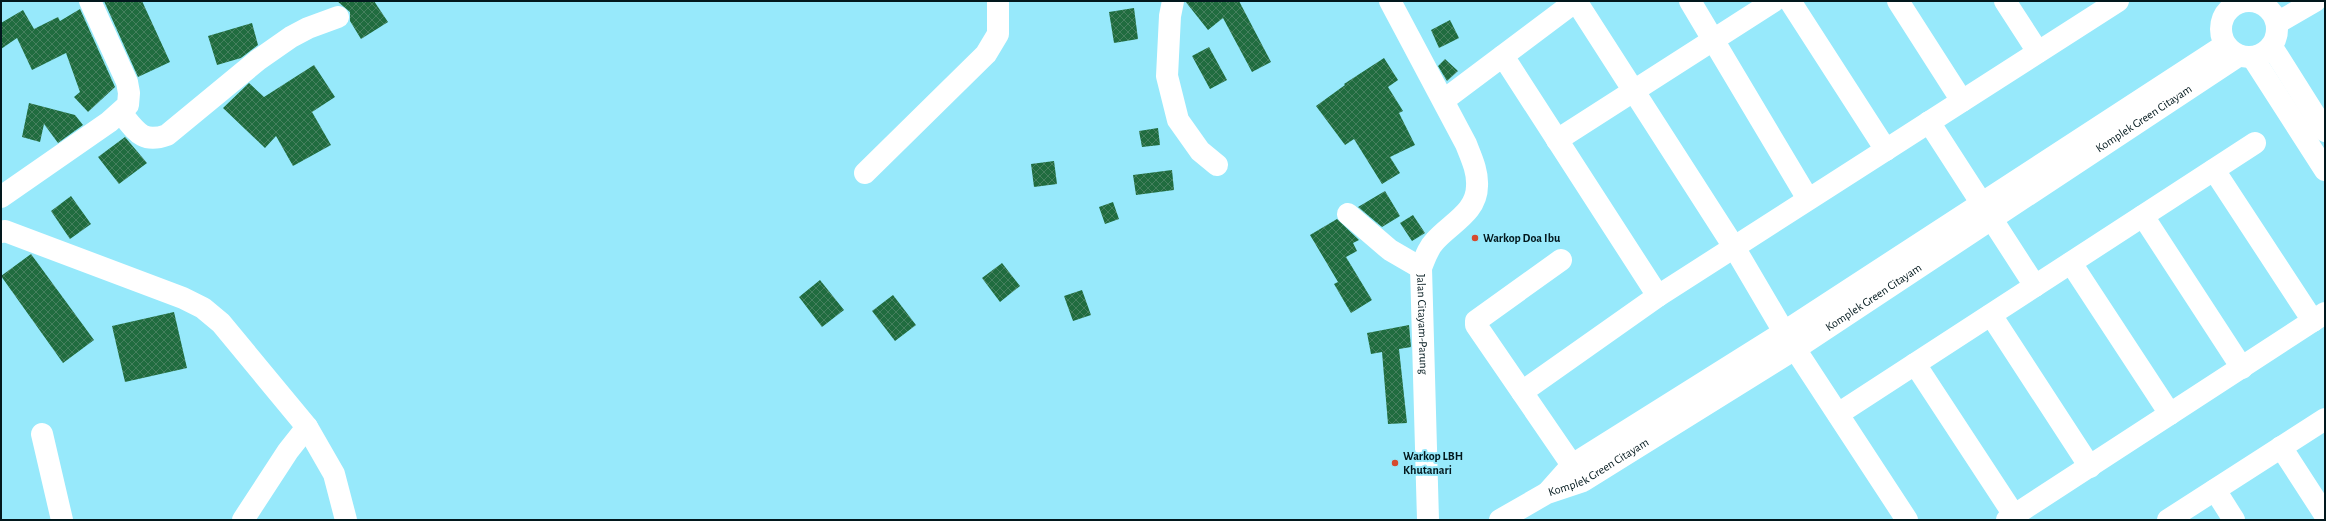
<svg xmlns="http://www.w3.org/2000/svg" width="2326" height="521" viewBox="0 0 2326 521" font-family="'Alegreya Sans',sans-serif">
<style>
.building{fill:url(#building-cross-hatch)}
.lines{fill:none;stroke-linecap:round;stroke-linejoin:round}
.minor{stroke:#fff;stroke-width:22}
.poi-dot{fill:#d54a2e;stroke:#97e9fb;stroke-width:1.5}
.labels{text-anchor:middle;dominant-baseline:central;stroke-width:4;stroke-linejoin:round;paint-order:stroke}
.street-label{font-size:12px;fill:#02181d;stroke:#97e9fb}
.poi-label{font-size:12px;font-weight:bold;fill:#02181d;stroke:#97e9fb;text-anchor:start}
</style>
<defs>
<pattern id="building-cross-hatch" width="8" height="8" patternUnits="userSpaceOnUse"><rect width="8" height="8" fill="#206c3f"/><path d="M0 0l8 8M0 8l8-8" fill="none" stroke="#45805e"/></pattern>
</defs>
<rect width="100%" height="100%" fill="#97e9fb"/>
<path class="building" d="M104 1H142L170 62 138 77Z
M337 1H374L388 22 361 39 350 21V12Z
M1185 1H1239L1271 62 1252 72 1223 18 1208 30Z
M1134 8 1138 39 1114 43 1109 12Z
M80 9 115 87 88 112 74 97 80 92 66 53 32 70 17 38 1 49V23L23 10 34 29 58 17 60 21Z
M1450 20 1459 38 1439 48 1431 30Z
M252 23 258 45 241 58 217 65 208 36Z
M1209 47 1227 80 1210 89 1192 56Z
M1384 58 1398 80 1388 87 1403 111 1399 113 1415 145 1390 157 1400 173 1382 184 1354 139 1345 145 1316 106 1345 85 1344 84Z
M1445 59 1458 71 1447 81 1438 66Z
M314 65 335 97 312 112 331 145 293 166 276 136 265 148 223 108 249 83 264 97Z
M29 103 75 115 83 125 58 143 44 124 40 142 22 137Z
M1158 128 1160 145 1142 147 1139 131Z
M125 137 147 163 119 184 98 157Z
M1054 161 1057 184 1034 187 1031 164Z
M1172 170 1174 190 1136 195 1133 175Z
M1385 191 1400 216 1382 227 1358 207Z
M71 196 91 224 70 239 51 211Z
M1113 202 1119 219 1105 224 1099 207Z
M1413 215 1425 233 1412 241 1400 223Z
M1337 219 1359 240 1353 243 1357 251 1346 257 1372 300 1351 313 1334 284 1338 282 1310 235Z
M31 254 94 340 63 363 1 276Z
M1002 263 1020 286 1000 302 982 278Z
M820 280 844 310 822 327 799 297Z
M1082 290 1091 315 1073 321 1064 296Z
M893 295 916 325 895 341 872 311Z
M174 312 187 368 125 382 112 326Z
M1409 325 1411 347 1399 349 1407 423 1388 424 1382 352 1371 354 1367 333Z"/>
<g class="lines">
<g class="minor">
<circle cx="2249" cy="29" r="28"/>
<path d="M1173 1 1170 16 1167 76 1178 120 1200 151 1217 165"/>
<path id="s1" d="M1390 1 1466 144C1471 157 1478 171 1477 186 1477 212 1451 223 1435 241 1428 248 1425 258 1421 268L1428 520"/>
<path d="M1576 1 1734 247 1784 332 1907 520"/>
<path d="M1690 1 1808 199"/>
<path d="M1790 1 1886 150"/>
<path d="M1898 1 1962 101"/>
<path d="M2005 1 2038 52"/>
<path d="M2277 23 2315 1"/>
<path d="M2272 47 2325 131"/>
<path d="M1503 56 1658 296"/>
<path d="M2253 58 2325 170"/>
<path d="M1444 100 1576 1"/>
<path d="M121 113C136 131 142 144 167 135L258 60 291 37 308 28 338 17"/>
<path d="M1929 122 2035 286"/>
<path d="M1557 140 1774 1"/>
<path d="M2214 170 2313 321"/>
<path d="M865 173 986 54 998 34V1"/>
<path d="M1 197 109 122 128 105 129 93 127 82 90 1"/>
<path d="M1348 214 1390 250 1421 268"/>
<path d="M2143 216 2242 368"/>
<path d="M1 232 5 231 183 298 203 308 221 323 307 427 288 451 243 520"/>
<path d="M1561 260 1476 321V325L1572 465"/>
<path d="M2071 263 2170 414"/>
<path d="M1991 315 2090 467"/>
<path d="M1915 364 2014 515"/>
<path d="M1522 392 1658 296 2118 1"/>
<path d="M1838 414 2255 143"/>
<path d="M307 427 334 474 346 520"/>
<path d="M42 434 62 520"/>
<path d="M2281 447 2325 515"/>
<path d="M2215 490 2234 520"/>
<path d="M1548 492 1572 465 1784 332 2225 45"/>
<path id="s2" d="M1500 520 1547 493 1583 481 1795 349 2238 56"/>
<path d="M2007 520 2325 313"/>
<path d="M2168 520 2325 419"/>
</g>
</g>
<g class="poi-dot">
<circle cx="1475" cy="238" r="4"/>
<circle cx="1395" cy="463" r="4"/>
</g>
<g class="labels">
<g class="street-label">
<text stroke="none"><textPath href="#s2" startOffset="760">Komplek Green Citayam</textPath></text>
<text stroke="none"><textPath href="#s2" startOffset="436">Komplek Green Citayam</textPath></text>
<text stroke="none"><textPath href="#s1" startOffset="364">Jalan Citayam-Parung</textPath></text>
<text stroke="none"><textPath href="#s2" startOffset="112">Komplek Green Citayam</textPath></text>
</g>
<g class="poi-label">
<text x="1483" y="238">Warkop Doa Ibu</text>
<text x="1403" y="456">Warkop LBH<tspan x="1403" dy="14">Khutanari</tspan></text>
</g>
</g>
<rect width="2326" height="521" fill="none" stroke="#02181d" stroke-width="4"/>
</svg>
